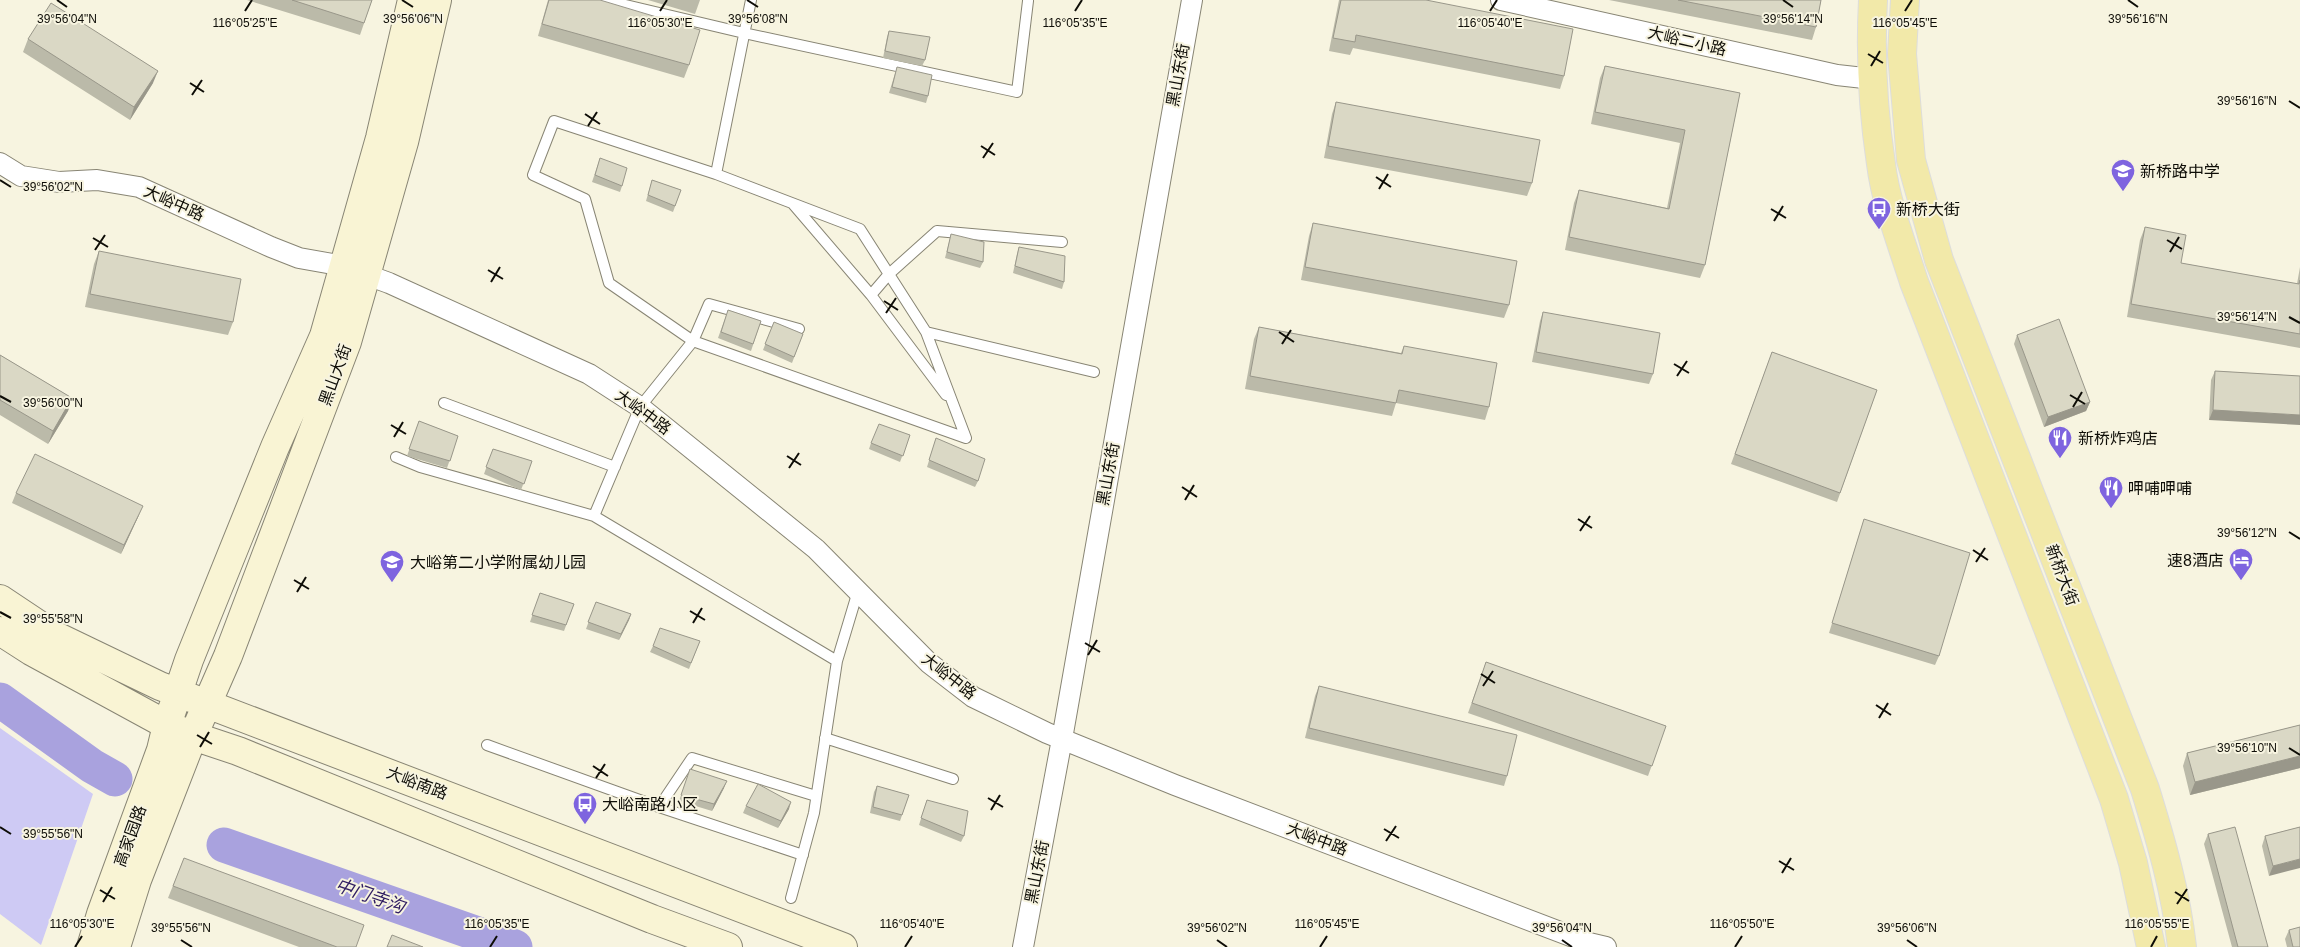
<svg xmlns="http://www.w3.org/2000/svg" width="2300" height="947" viewBox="0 0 2300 947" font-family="Arial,'Noto Sans SC',sans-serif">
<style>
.green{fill:#cecaf4}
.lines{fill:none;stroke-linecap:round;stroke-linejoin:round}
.river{stroke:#a9a2de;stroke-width:35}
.lane-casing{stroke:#888574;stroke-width:12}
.street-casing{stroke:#888574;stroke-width:22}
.secondary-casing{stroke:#888574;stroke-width:30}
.primary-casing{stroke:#dddddc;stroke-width:30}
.lane{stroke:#fff;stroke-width:10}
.street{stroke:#fff;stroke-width:20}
.secondary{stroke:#f9f4d4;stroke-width:28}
.primary{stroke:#f2e9a9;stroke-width:28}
.wall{fill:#bbbaa9}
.shaded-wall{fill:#99978a}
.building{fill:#dad8c5;stroke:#99978a}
.ticks{fill:none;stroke:#0e0d07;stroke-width:2}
.labels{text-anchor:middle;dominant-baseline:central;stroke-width:4;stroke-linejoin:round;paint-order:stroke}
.street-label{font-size:16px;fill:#0e0d07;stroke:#f7f4e0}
.poi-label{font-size:16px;fill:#0e0d07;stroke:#f7f4e0;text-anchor:start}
.water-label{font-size:18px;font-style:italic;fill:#2e1b61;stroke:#f7f4e0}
.ticks-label{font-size:12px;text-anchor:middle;fill:#0e0d07;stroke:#f7f4e0;stroke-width:4;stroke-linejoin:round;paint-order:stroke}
</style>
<rect width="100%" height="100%" fill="#f7f4e0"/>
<path class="green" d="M0 728 93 794 41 945 0 914Z"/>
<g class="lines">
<path class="river" d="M0 700 92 766 115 779
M224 845 515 947"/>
<defs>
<path id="lane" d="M604 0 744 33 1017 92 1028 1
M716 174 860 229 926 332 966 438 693 341 609 283 585 199 533 175 554 121 716 174 751 0
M793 204 871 295 946 395
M871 295 889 274 937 231 1062 242
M926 332 1094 372
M444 403 615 467
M396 457 420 467 594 516 640 407 693 341 709 304 799 329
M594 516 837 661 814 813 791 898
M837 661 858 591
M825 738 953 779
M487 745 659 807
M803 855 659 807 692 758 816 796"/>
<path id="street" d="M1501 0 1837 75 1873 79
M0 163 21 176 59 182 97 180 139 187 271 247 299 258 344 266
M367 275 389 283 589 374 640 407 816 549 929 663 973 697 1047 733 1175 785 1589 943 1606 947
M1023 947 1062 739 1192 0"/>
<path id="secondary" d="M0 599 54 635 160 686 843 947
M0 631 31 651 167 725 193 736 238 751 652 919 728 947
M91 947 101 914 161 750 167 725 189 660 275 447 324 336 380 138 412 0
M116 947 137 880 193 736 228 656 347 342 404 142 437 0"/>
<path id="primary" d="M1873 0C1870 55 1873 110 1881 164 1886 204 1902 244 1914 282L2114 799 2133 863 2151 947
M1905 0 1902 54 1911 160 1939 260 2145 789C2161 841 2176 892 2182 947"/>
</defs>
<use href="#lane" class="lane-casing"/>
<use href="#street" class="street-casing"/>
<use href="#secondary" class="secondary-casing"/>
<use href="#primary" class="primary-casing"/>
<use href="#lane" class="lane"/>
<use href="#street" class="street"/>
<use href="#secondary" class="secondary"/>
<use href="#primary" class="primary"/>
</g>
<path class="wall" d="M247 0H372L360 35Z
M548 0H600L689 65 684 78 538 36Z
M648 0H700L695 14Z
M1339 0H1426L1564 76 1560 89 1353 48 1350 55 1329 51Z
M1609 0H1821L1816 27 1812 40Z
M889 31 925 60 922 66 883 58 887 37Z
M28 39 153 83 130 120 23 52Z
M1605 66 1740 93 1705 265 1700 278 1565 250 1574 203 1579 190 1667 208 1680 143 1591 124 1600 78Z
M897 67 928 96 926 103 889 93Z
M1336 102 1532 183 1527 196 1324 158 1332 114Z
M600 158 622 186 620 192 592 182Z
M652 180 681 190 673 212 646 201Z
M1313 223 1509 305 1504 318 1301 280 1309 236Z
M2145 227 2181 263 2297 284 2300 267V348L2127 317 2140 240Z
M951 234 983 262 980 268 945 258Z
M1019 247 1064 282 1062 289 1013 273 1017 254Z
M99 251 233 322 228 335 85 307 94 264Z
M728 310 761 321 751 351 718 338Z
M1543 312 1653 374 1649 384 1532 362 1540 321Z
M774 322 803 334 792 363 763 350Z
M1259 327 1401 353 1404 346 1489 407 1485 420 1396 403 1392 416 1245 389 1254 339Z
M2017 335 2090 402 2086 411 2044 427 2014 344Z
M1772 352 1877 390 1837 502 1731 464Z
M0 355 72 398 68 411 48 444 0 415Z
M2215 371 2300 376 2209 420 2211 380Z
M419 421 458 436 447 468 407 456Z
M910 435 900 462 869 449 871 443Z
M936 438 978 481 975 487 927 467Z
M493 449 532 461 521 490 484 474Z
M16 493 139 515 121 554 12 503Z
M1864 519 1939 656 1935 665 1829 633Z
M540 593 574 604 564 631 530 622Z
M596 602 631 614 629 620 619 640 586 629Z
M700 641 689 669 650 652 653 646Z
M1486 662 1666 726 1648 776 1468 713Z
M1319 686 1507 776 1504 786 1305 738 1315 696Z
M2300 725V768L2190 795 2183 766 2187 753Z
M690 769 724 788 712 811 679 801Z
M877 786 909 795 900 821 870 813 874 792Z
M927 800 964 836 961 842 919 825Z
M746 806 789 809 778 828 743 813Z
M2300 827 2269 876 2262 846 2265 836Z
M2208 834 2268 947H2232L2204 844Z
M184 858 356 947H299L168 898Z
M2289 930 2300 947H2287L2285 939Z"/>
<path class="shaded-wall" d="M158 71 153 83 130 120 134 107Z
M72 398 68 411 48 444 53 431Z
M2090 402 2086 411 2044 427 2048 417Z
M2213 410 2300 415V425L2209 420Z
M143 506 139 515 121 554 124 545Z
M631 614 629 620 619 640 621 634Z
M2300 756V768L2190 795 2195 782Z
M727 781 724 788 712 811 714 804Z
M791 802 789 809 778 828 781 821Z
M2300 859V868L2269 876 2273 866Z"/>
<path class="building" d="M292 0H372L364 23Z
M549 0H600L700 30 689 65 542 24Z
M1341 0H1426L1573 29 1564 76 1356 35 1355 42 1333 38Z
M1678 0H1821L1816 27Z
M51 3 158 71 134 107 28 39Z
M889 31 930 37 925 60 885 51Z
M1605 66 1740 93 1705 265 1569 237 1579 190 1669 209 1685 130 1595 112Z
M897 67 932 75 928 96 892 87Z
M1336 102 1540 140 1532 183 1328 146Z
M600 158 627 168 622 186 595 175Z
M652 180 681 190 675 206 648 195Z
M1313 223 1517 261 1509 305 1305 267Z
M2145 227 2186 235 2181 263 2299 284 2300 280V334L2131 304Z
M951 234 984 242 983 262 947 252Z
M1019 247 1065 256 1064 282 1015 266Z
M99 251 241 279 233 322 90 294Z
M728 310 761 321 753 344 721 332Z
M1543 312 1660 333 1653 374 1536 352Z
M2059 319 2090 402 2048 417 2017 335Z
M774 322 803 334 794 357 765 344Z
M1259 327 1402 354 1404 346 1497 363 1489 407 1399 390 1396 403 1250 376Z
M1772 352 1877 390 1840 493 1735 454Z
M0 355 72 398 53 431 0 400Z
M2215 371 2300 376V415L2213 410Z
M419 421 458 436 450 461 409 449Z
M879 424 910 435 903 456 871 443Z
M936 438 985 459 978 481 929 460Z
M493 449 532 461 524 484 486 467Z
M35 454 143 506 124 545 16 493Z
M1864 519 1970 553 1939 656 1832 623Z
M540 593 574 604 566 625 532 615Z
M596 602 631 614 621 634 588 622Z
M660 628 700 641 691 663 653 646Z
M1486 662 1666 726 1652 766 1472 703Z
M1319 686 1517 735 1507 776 1309 728Z
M2300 725V756L2195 782 2187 753Z
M690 769 727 781 714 804 681 795Z
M758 784 791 802 781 821 746 806Z
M877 786 909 795 902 815 873 807Z
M927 800 968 811 964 836 921 818Z
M2235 827 2268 947H2238L2208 834Z
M2300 827V859L2273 866 2265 836Z
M184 858 364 925 356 947H337L173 886Z
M2300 927V947H2293L2289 930Z
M392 935 423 947H387Z"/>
<path class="ticks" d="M57 0 67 7M402 0 413 7M747 0 758 7M1783 0 1793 7M2128 0 2138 7M245 11 252 0M660 11 667 0M1075 11 1082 0M1490 11 1497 0M1905 11 1912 0M1868 54 1883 63M1871 66 1880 51M190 83 204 92M192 95 202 80M2289 101 2300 108M585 114 600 124M588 126 597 112M981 146 995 155M983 158 993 143M1376 177 1391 187M0 180 11 187M1379 189 1388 174M1771 209 1786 218M1774 221 1783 206M93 238 108 247M2167 240 2182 249M95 250 105 235M2170 252 2179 237M488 270 503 279M491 282 500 267M884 301 898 310M886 313 896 298M2289 317 2300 323M1279 332 1294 342M1282 344 1291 330M1674 364 1689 373M1677 376 1687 361M2070 395 2085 404M0 396 11 402M2073 407 2082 392M391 425 406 434M394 437 403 422M787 456 801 465M789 468 799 453M1182 487 1197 497M1185 500 1194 485M1578 519 1592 528M1580 531 1590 516M2289 532 2300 539M1973 550 1988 560M1976 562 1985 548M294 580 309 589M297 592 306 577M690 611 705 620M0 612 11 618M693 623 702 608M1085 643 1100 652M1088 655 1097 640M1481 674 1495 683M1483 686 1493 671M1876 705 1891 715M1879 718 1888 703M197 735 212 744M200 747 209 732M2289 748 2300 755M593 766 608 776M596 778 605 764M988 798 1003 807M991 810 1000 795M0 827 11 834M1384 829 1399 838M1386 841 1396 826M1779 861 1794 870M1782 873 1791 858M100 890 115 899M2175 892 2189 901M103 902 112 887M2177 904 2187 889M181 940 192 947M1217 940 1227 947M1562 940 1572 947M1907 940 1917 947M75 947 82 936M490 947 497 936M905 947 912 936M1320 947 1327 936M1735 947 1742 936M2151 947 2157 936"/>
<defs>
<symbol id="school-pin" viewBox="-11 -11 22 30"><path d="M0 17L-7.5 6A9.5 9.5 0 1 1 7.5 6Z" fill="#7e64df" stroke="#f7f4e0"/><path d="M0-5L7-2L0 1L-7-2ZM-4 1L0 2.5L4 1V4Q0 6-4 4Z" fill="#fff"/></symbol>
<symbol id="bus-pin" viewBox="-11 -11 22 30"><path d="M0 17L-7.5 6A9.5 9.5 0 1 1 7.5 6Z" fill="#7e64df" stroke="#f7f4e0"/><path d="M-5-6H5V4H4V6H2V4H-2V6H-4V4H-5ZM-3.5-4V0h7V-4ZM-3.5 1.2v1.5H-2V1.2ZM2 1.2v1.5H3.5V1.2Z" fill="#fff"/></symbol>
<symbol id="restaurant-pin" viewBox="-11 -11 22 30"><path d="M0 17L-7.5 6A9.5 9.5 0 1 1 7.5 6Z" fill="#7e64df" stroke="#f7f4e0"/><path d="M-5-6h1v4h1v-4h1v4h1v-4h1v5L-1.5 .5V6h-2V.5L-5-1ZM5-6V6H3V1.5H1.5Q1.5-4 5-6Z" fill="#fff"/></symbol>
<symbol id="hotel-pin" viewBox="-11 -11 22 30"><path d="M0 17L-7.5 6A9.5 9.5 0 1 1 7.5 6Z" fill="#7e64df" stroke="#f7f4e0"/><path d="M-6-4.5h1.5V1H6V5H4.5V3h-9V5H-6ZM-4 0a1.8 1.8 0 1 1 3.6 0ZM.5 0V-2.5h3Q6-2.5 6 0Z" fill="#fff"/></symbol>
</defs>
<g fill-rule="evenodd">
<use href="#school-pin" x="2109" y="157" width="28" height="38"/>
<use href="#bus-pin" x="1865" y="195" width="28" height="38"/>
<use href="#restaurant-pin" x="2046" y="424" width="28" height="38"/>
<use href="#restaurant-pin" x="2097" y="474" width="28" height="38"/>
<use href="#hotel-pin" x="2227" y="546" width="28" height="38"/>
<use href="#school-pin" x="378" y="548" width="28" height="38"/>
<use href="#bus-pin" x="571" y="790" width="28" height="38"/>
</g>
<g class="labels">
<g class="street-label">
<text transform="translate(1687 41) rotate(13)">大峪二小路</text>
<text transform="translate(1178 75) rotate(-80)">黑山东街</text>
<text transform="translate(174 203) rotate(24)">大峪中路</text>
<text transform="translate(335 375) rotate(-70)">黑山大街</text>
<text transform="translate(643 412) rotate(36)">大峪中路</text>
<text transform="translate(1108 474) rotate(-80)">黑山东街</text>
<text transform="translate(2062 575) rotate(69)">新桥大街</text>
<text transform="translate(949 676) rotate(38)">大峪中路</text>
<text transform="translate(417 783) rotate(21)">大峪南路</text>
<text transform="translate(130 836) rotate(-70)">高家园路</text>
<text transform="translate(1317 839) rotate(21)">大峪中路</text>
<text transform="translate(1037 872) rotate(-79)">黑山东街</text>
</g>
<g class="poi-label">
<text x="2140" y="171">新桥路中学</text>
<text x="1896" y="209">新桥大街</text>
<text x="2078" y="438">新桥炸鸡店</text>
<text x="2128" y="488">呷哺呷哺</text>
<text x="2224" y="560" text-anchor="end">速8酒店</text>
<text x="410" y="562">大峪第二小学附属幼儿园</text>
<text x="602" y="804">大峪南路小区</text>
</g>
<g class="water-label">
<text transform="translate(370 896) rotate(19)">中门寺沟</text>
</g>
</g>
<g class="ticks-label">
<text x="67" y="23">39°56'04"N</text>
<text x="758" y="23">39°56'08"N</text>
<text x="413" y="23">39°56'06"N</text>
<text x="1793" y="23">39°56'14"N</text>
<text x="2138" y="23">39°56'16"N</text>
<text x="1905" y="27">116°05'45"E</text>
<text x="245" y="27">116°05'25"E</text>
<text x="660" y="27">116°05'30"E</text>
<text x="1075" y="27">116°05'35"E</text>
<text x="1490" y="27">116°05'40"E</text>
<text x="2247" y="105">39°56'16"N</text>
<text x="53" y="191">39°56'02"N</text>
<text x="2247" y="321">39°56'14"N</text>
<text x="53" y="407">39°56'00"N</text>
<text x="2247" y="537">39°56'12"N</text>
<text x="53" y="623">39°55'58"N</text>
<text x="2247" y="752">39°56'10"N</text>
<text x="53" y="838">39°55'56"N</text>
<text x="82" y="928">116°05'30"E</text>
<text x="497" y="928">116°05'35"E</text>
<text x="912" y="928">116°05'40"E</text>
<text x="1327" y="928">116°05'45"E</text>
<text x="1742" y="928">116°05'50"E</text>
<text x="2157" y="928">116°05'55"E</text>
<text x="181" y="932">39°55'56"N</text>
<text x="1217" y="932">39°56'02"N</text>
<text x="1562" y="932">39°56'04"N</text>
<text x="1907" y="932">39°56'06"N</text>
</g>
</svg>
